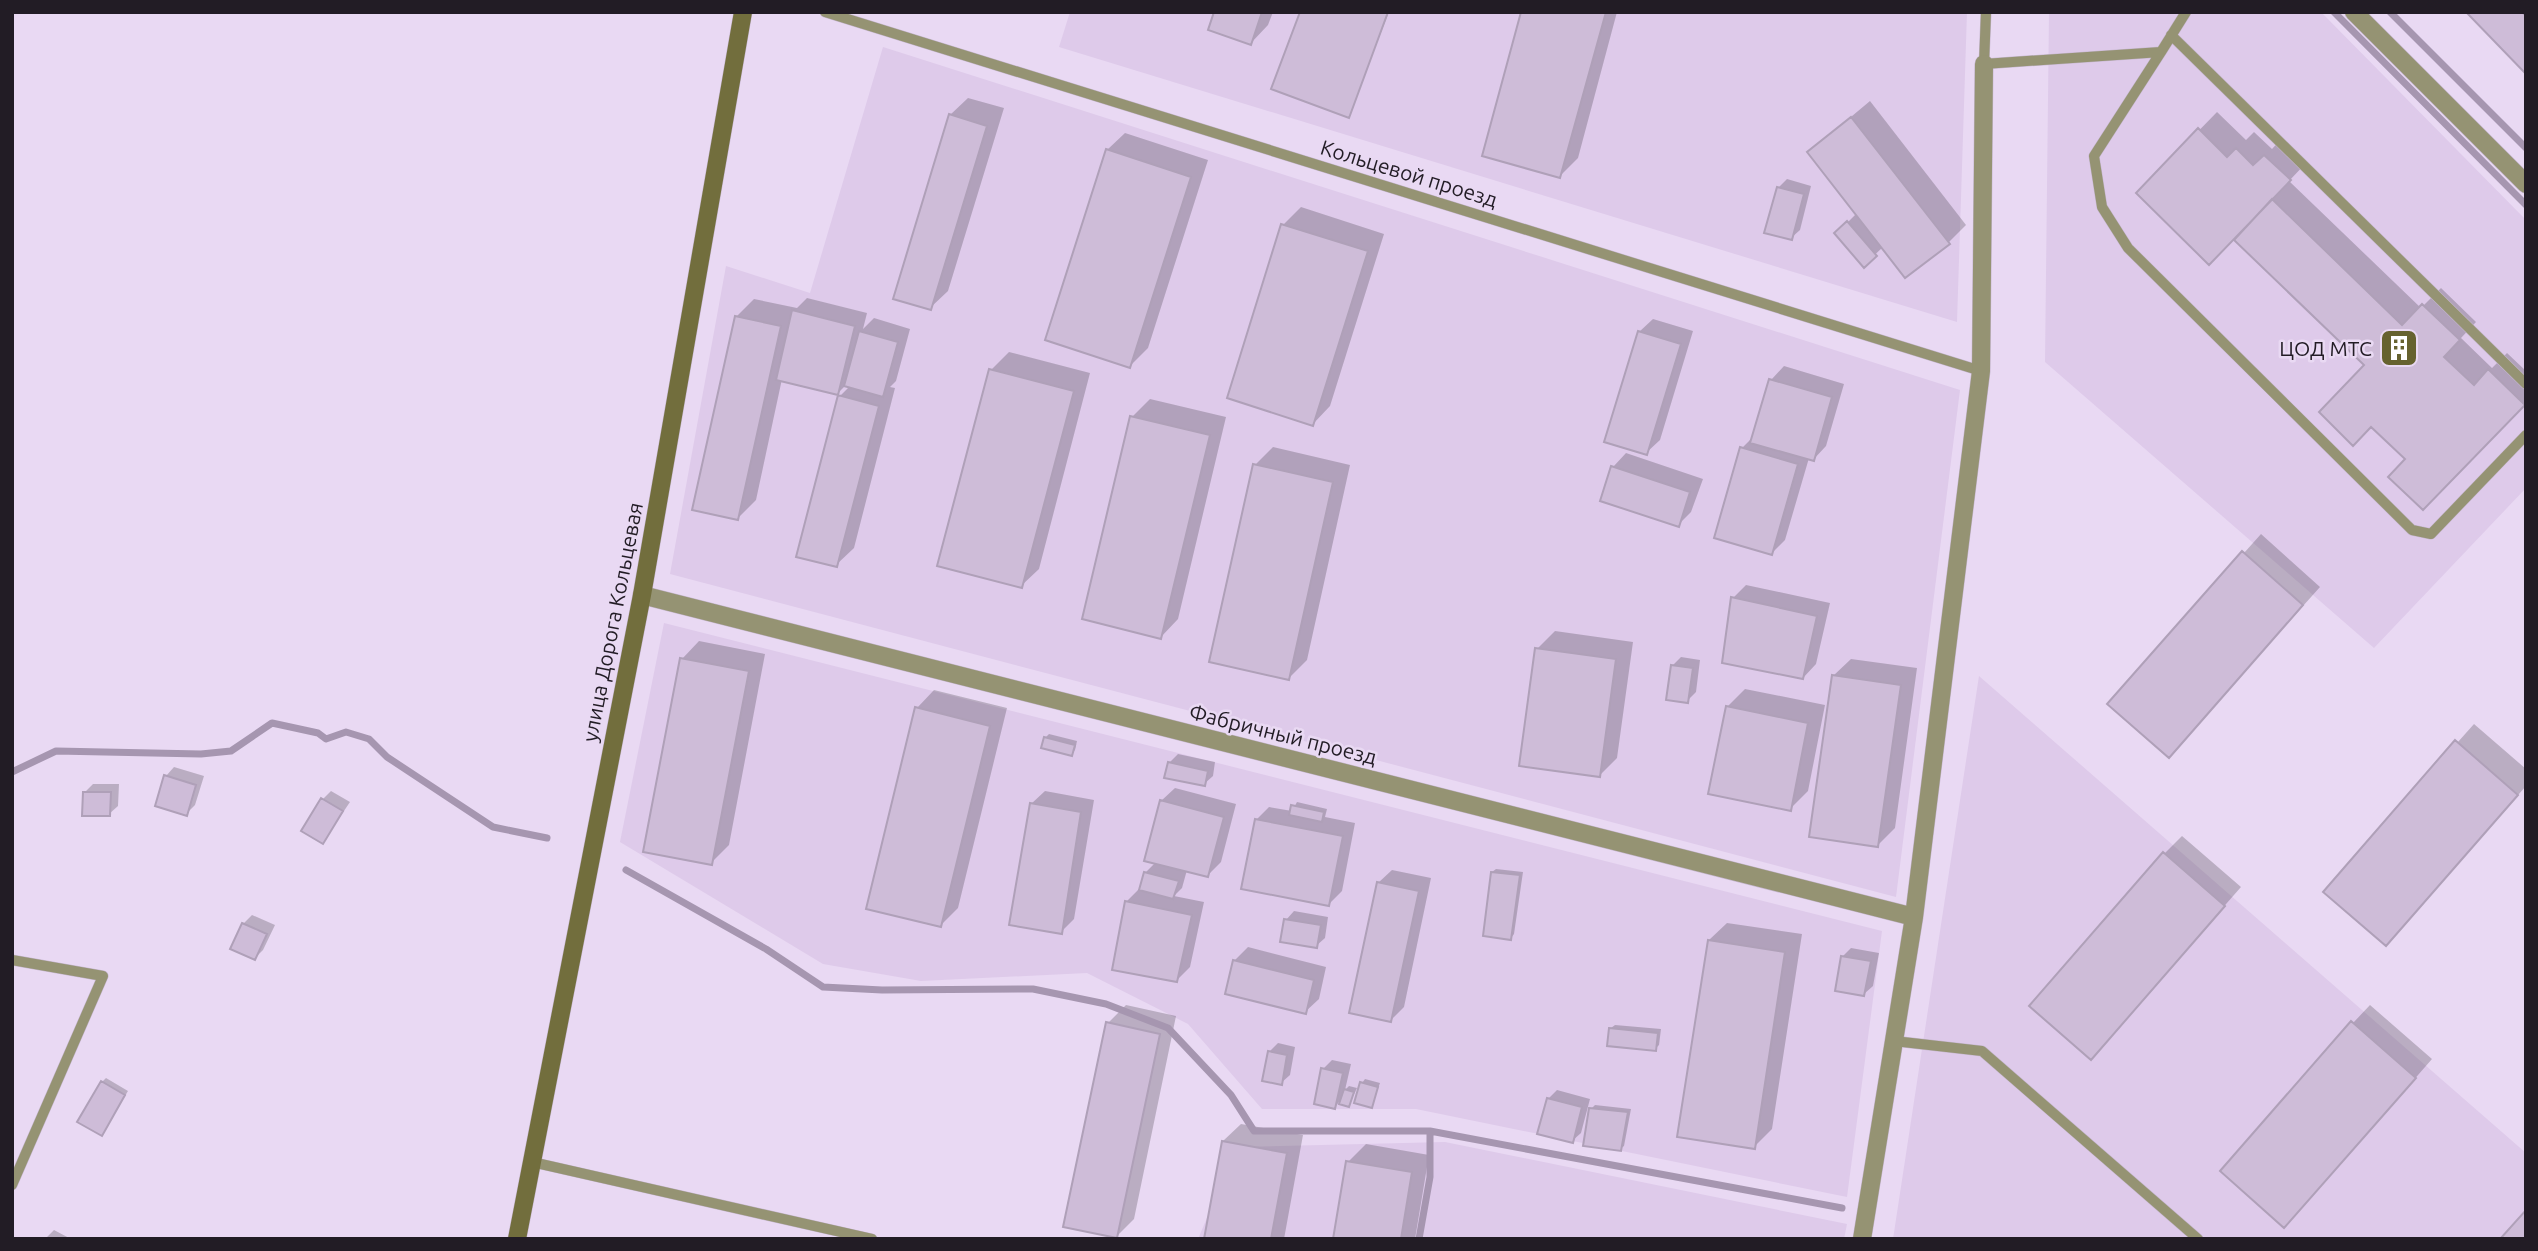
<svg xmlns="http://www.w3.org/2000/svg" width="2538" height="1251" viewBox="0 0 2538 1251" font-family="Ubuntu,sans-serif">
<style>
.built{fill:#decaea}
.shadow{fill:#0003}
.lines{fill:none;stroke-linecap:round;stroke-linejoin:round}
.stream{stroke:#a696b0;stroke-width:7}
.building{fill:#cebcd8;stroke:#afa0b8;stroke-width:2}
.lane-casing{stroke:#c5b7ce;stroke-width:11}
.street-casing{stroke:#c5b7ce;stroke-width:19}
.secondary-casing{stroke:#c5b7ce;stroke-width:19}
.lane{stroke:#959373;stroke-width:10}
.street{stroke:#959373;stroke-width:18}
.secondary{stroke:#726e3d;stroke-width:18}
.labels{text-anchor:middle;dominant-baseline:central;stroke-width:5;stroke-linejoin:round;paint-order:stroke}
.street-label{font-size:21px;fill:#221c25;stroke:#e9d9f3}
.poi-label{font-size:21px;fill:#221c25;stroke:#e9d9f3;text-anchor:end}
</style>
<rect width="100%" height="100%" fill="#e9d9f3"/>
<path class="built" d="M1070 12H1967L1957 322 1059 47Z
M2049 12H2321L2526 220V488L2374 648 2045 362Z
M883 47 1960 390 1896 897 670 574 726 266 810 293Z
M664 623 1882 931 1847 1197 1416 1109H1262L1188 1024 1087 973 921 981 823 964 620 842Z
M1979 676 2526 1153V1239H1893Z
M1445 1142 1847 1224 1844 1239H1198L1237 1147Z"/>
<path class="shadow" d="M1216 12H1273L1268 25 1251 43Z
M1301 12H1389L1348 116Z
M1523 12H1617L1578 158 1560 176Z
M968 98 1004 108 948 291 930 308 950 115Z
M1870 101 1966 225 1948 243 1883 247 1864 265 1845 225 1857 213 1809 152Z
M2217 112 2246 140 2254 132 2272 149 2282 138 2307 162 2289 181 2421 308 2441 288 2476 322 2461 338 2492 368 2507 353 2526 371V402L2440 490 2407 459 2366 365 2234 237 2138 193Z
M1125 133 1208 160 1148 348 1130 366 1107 150Z
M1787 179 1811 186 1800 230 1791 238 1778 188Z
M1301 207 1384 234 1330 406 1313 424 1283 225Z
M807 298 867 313 863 329 874 318 910 329 896 381 890 387 895 388 854 548 836 565 840 396 851 385H846L838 393 782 379 756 500 738 518 737 316 754 299 797 308Z
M1653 319 1693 331 1660 440 1646 453 1639 332Z
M1009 352 1090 373 1039 569 1021 586 991 370Z
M1784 366 1844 384 1826 446 1813 460 1809 458 1785 540 1772 553 1742 448 1754 436 1771 380Z
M1150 399 1226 417 1178 619 1161 637 1132 417Z
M1273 447 1350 465 1307 660 1289 678 1255 465Z
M1626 453 1703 479 1691 512 1678 525 1602 500 1613 467Z
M2261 534 2320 587 2169 756 2110 703Z
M1746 585 1830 603 1816 664 1803 678 1733 598Z
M1555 631 1633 642 1617 758 1600 775 1537 649Z
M699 641 765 654 729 845 711 863 682 659Z
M1681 657 1700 660 1696 692 1687 701 1672 666Z
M1851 659 1917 668 1895 828 1877 846 1833 676Z
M1745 689 1825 705 1808 791 1790 809 1727 707Z
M934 690 1007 708 958 908 941 925 917 708Z
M2474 724 2526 769V786L2403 926 2325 891Z
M1049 734 1077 741 1075 750 1071 754 1045 738Z
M1178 754 1215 762 1213 776 1204 784 1169 763Z
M174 767 204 776 195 805 186 814 166 776Z
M93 784H119L118 806 109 814 84 793Z
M1175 788 1236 804 1221 862 1208 875 1187 870 1182 888 1174 896 1204 902 1190 967 1177 980 1126 902 1139 889 1146 872 1156 862 1161 801Z
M331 791 350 802 323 842V799Z
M1045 791 1094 800 1074 919 1061 932 1031 804Z
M1297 802 1327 809 1325 817 1355 823 1342 891 1329 904 1256 820 1269 807 1292 811Z
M2182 836 2241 887 2091 1058 2164 854Z
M1496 869 1523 872 1514 934 1511 938 1492 872Z
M1392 870 1431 878 1404 1007 1391 1020 1378 883Z
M1294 911 1328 917 1325 938 1316 946 1286 920Z
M252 915 275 925 263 950 255 958 243 924Z
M1727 923 1802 934 1772 1129 1754 1147 1709 940Z
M1248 947 1326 967 1319 999 1305 1012 1235 960Z
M1851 948 1879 953 1873 986 1864 994 1843 956Z
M1126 1005 1176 1016 1134 1219 1117 1236 1108 1023Z
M2370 1005 2432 1059 2302 1208 2353 1023Z
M1615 1025 1661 1029 1659 1045 1655 1049 1611 1028Z
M1278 1043 1295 1047 1290 1075 1281 1083 1269 1052Z
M1332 1060 1351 1064 1345 1090 1349 1086 1357 1088 1349 1105 1339 1102 1335 1107 1323 1069Z
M106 1078 128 1091 102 1134V1082Z
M1365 1079 1380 1083 1372 1106 1362 1083Z
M1557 1090 1590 1099 1581 1133 1572 1141 1548 1099Z
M1595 1105 1631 1109 1624 1146 1620 1149 1591 1109Z
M1241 1124 1303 1135 1284 1239H1205L1223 1141Z
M1366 1144 1429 1155 1415 1239H1335L1348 1162Z
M54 1230 71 1239H45Z"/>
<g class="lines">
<path class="stream" d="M2334 12 2526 205
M2390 12 2526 148
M12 772 56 751 201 754 231 751 272 723 318 733 326 739 346 732 369 739 387 757 493 827 547 838
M626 870 766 949 823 987 882 990 1033 989 1106 1004 1168 1028 1231 1095 1254 1131H1430
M1419 1239 1430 1177V1131L1842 1208"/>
</g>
<path class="building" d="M1214 12H1262L1251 45 1208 30Z
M1300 12H1388L1349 118 1271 89Z
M1521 12H1606L1560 178 1482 156Z
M2466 12H2522L2526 16V74Z
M949 114 987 126 931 310 893 299Z
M1851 117 1950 244 1905 278 1807 152Z
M2198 128 2227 157 2236 148 2253 165 2264 155 2291 180 2209 265 2136 193Z
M1106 149 1191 177 1130 368 1045 340Z
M1777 187 1804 194 1792 240 1764 233Z
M2272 199 2402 325 2422 304 2460 340 2444 357 2474 385 2488 369 2525 405 2423 510 2388 477 2405 459 2371 427 2353 446 2319 412 2364 365 2234 240Z
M1847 221 1877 256 1864 268 1834 233Z
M1281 224 1368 251 1313 426 1227 398Z
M792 310 855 326 838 395 776 380Z
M735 316 781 326 738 520 692 510Z
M859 331 898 342 883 397 844 386Z
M1638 331 1681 344 1647 455 1604 442Z
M989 369 1074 391 1022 588 937 566Z
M1769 379 1832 397 1814 461 1750 443Z
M838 395 879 406 837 567 796 557Z
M1130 416 1210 435 1161 639 1082 619Z
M1740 447 1798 464 1772 555 1714 538Z
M1253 464 1333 482 1289 680 1209 662Z
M1611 466 1690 492 1679 527 1600 501Z
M2242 551 2303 605 2169 758 2107 704Z
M1731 597 1817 616 1803 679 1722 663Z
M1535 648 1616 659 1600 777 1519 766Z
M680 658 749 671 712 865 643 852Z
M1671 665 1693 668 1688 703 1666 700Z
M1832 675 1901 685 1878 847 1809 837Z
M1726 706 1808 723 1791 811 1708 794Z
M915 707 990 726 941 927 866 909Z
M1044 737 1075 745 1072 756 1041 748Z
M2455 740 2518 795 2386 946 2323 892Z
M1168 762 1208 771 1205 786 1164 778Z
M164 775 196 785 187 816 155 806Z
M83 792H111L110 816H82Z
M321 798 343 811 323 844 301 831Z
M1160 800 1224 817 1208 877 1144 861Z
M1030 803 1081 812 1062 934 1009 925Z
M1291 805 1324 812 1322 822 1289 815Z
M1255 819 1343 836 1329 906 1241 889Z
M2163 852 2225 906 2091 1060 2029 1006Z
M1144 872 1179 881 1173 899 1139 890Z
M1491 872 1520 875 1511 940 1483 936Z
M1377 882 1419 891 1391 1022 1349 1013Z
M1125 901 1192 915 1177 982 1112 970Z
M1284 919 1321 925 1317 948 1280 942Z
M242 923 267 934 255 960 230 949Z
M1708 940 1785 952 1755 1149 1677 1137Z
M1841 956 1871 961 1864 996 1835 991Z
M1233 960 1314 980 1306 1014 1225 994Z
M2351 1021 2416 1078 2284 1228 2220 1171Z
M1106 1022 1160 1034 1117 1238 1063 1227Z
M1609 1028 1658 1033 1656 1051 1607 1046Z
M1268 1051 1287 1055 1282 1085 1262 1081Z
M1321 1068 1343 1073 1335 1109 1314 1104Z
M101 1081 125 1095 102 1136 77 1122Z
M1360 1082 1378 1087 1372 1108 1354 1103Z
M1344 1089 1354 1092 1349 1107 1339 1104Z
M1547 1098 1582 1107 1573 1143 1537 1134Z
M1589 1108 1628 1112 1621 1151 1583 1146Z
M1222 1141 1287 1153 1271 1239H1204Z
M1346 1161 1412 1172 1401 1239H1333Z
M2526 1210V1239H2500Z"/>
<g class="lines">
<defs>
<path id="lane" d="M825 12 1981 371
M1986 12 1984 64 2161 52 2186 12
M2171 35 2526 384
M2161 52 2094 156 2102 207 2128 248 2412 530 2431 534 2526 435
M12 960 103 976 12 1185
M1894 1041 1982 1051 2198 1239
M532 1162 872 1239"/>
<path id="street" d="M2354 12 2526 184
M642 595 1914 917
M1862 1239 1914 917 1981 371 1984 64"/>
<path id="secondary" d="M517 1239 642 595 743 12"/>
</defs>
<use href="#lane" class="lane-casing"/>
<use href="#street" class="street-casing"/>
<use href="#secondary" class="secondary-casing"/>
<use href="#lane" class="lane"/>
<use href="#street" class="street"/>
<use href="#secondary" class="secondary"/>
</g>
<defs>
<symbol id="building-square" viewBox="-11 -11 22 22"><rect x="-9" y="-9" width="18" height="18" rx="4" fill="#66622f" stroke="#e9d9f3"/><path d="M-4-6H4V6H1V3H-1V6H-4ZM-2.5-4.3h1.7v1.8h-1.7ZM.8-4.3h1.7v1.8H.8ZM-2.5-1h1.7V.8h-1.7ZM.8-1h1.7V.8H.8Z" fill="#fff"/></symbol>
</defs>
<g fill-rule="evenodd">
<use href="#building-square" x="2377" y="326" width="44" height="44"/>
</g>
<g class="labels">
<g class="street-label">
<text transform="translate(1409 173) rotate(17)">Кольцевой проезд</text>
<text transform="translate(612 622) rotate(-79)">улица Дорога Кольцевая</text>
<text transform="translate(1283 734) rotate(14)">Фабричный проезд</text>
</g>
<g class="poi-label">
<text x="2372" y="348">ЦОД МТС</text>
</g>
</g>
<rect width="2538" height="1251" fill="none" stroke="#221c25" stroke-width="28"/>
</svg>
